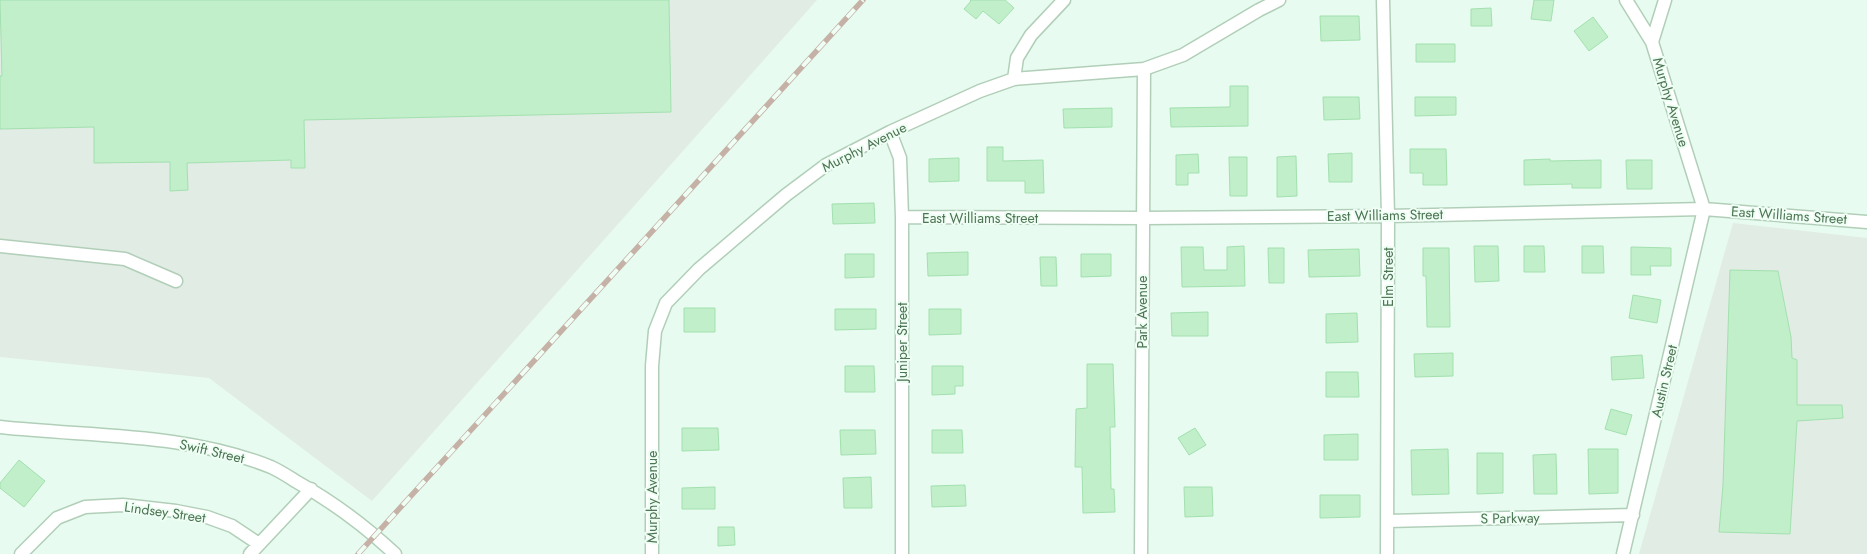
<svg xmlns="http://www.w3.org/2000/svg" width="1867" height="554" viewBox="0 0 1867 554" font-family="Jost,sans-serif">
<style>
.industrial{fill:#e1ece4}
.building{fill:#c1efca;stroke:#a2e0ae}
.lines{fill:none;stroke-linecap:round;stroke-linejoin:round}
.minor-casing{stroke:#b1cfb8;stroke-width:15}
.minor{stroke:#fff;stroke-width:12}
.rail-casing{stroke:#c5b1a6;stroke-width:5.5}
.rail{stroke:#eefef4;stroke-width:4;stroke-dasharray:11;stroke-linecap:butt}
.labels{text-anchor:middle;dominant-baseline:central;stroke-width:4;stroke-linejoin:round;paint-order:stroke}
.street-label{font-size:14px;fill:#4d7453;stroke:#eefef4}
</style>
<rect width="100%" height="100%" fill="#e8fbf0"/>
<path class="industrial" d="M0 0H817L372 501 209 378 0 357Z
M1733 223 1867 238V554H1639Z"/>
<path class="building" d="M0 0H669L671 112 304 120 305 168H291V160L187 163 188 190 170 191V162L94 163V127L0 129V76H2Z
M970 0H1005L1014 8 999 24 983 11 976 19 964 9 971 1Z
M1534 0H1554L1551 21 1531 19Z
M1491 8 1492 26H1471V9Z
M1320 16H1359L1360 40 1321 41Z
M1593 17 1608 37 1589 51 1574 31Z
M1416 44H1455V62H1416Z
M1230 86H1248V126L1171 127 1170 108 1230 107Z
M1323 97H1359L1360 119 1324 120Z
M1415 97H1456V115L1415 116Z
M1112 108V127L1064 128 1063 109Z
M987 147H1003V161L1043 160 1044 193H1025V181H987Z
M1410 149H1446L1447 185H1423V173H1410Z
M1352 153V182H1329L1328 154Z
M1198 154 1199 173H1188V185H1176V155Z
M1296 156 1297 196 1277 197V157Z
M1229 157H1247V196H1230Z
M959 158V181L929 182V159Z
M1550 159V161L1601 160V188H1572V184L1524 185V160Z
M1626 160H1652V189H1627Z
M874 203 875 223 833 224 832 204Z
M1244 246 1245 286 1182 287 1181 247H1203L1204 270H1227V247Z
M1474 246H1498L1499 281 1475 282Z
M1524 246H1544L1545 272H1524Z
M1582 246H1603L1604 273H1582Z
M1631 247 1671 248V266H1650L1651 275H1631Z
M1268 248H1284V283H1269Z
M1423 248H1449L1450 327H1427L1426 276H1423Z
M1359 249 1360 276 1309 277 1308 250Z
M968 252V275L928 276 927 253Z
M845 254H874V277L845 278Z
M1081 254H1111V276L1081 277Z
M1040 257H1056L1057 286H1041Z
M1730 270 1778 271 1791 337 1792 358 1797 360V405H1842L1843 418 1797 421 1790 534 1719 532 1723 485Z
M1633 295 1661 300 1657 323 1629 318Z
M684 308H715V332H684Z
M835 309H876V329L835 330Z
M929 309H961V334L929 335Z
M1208 312V336H1172L1171 313Z
M1357 313 1358 342 1326 343V314Z
M1453 353V376L1415 377 1414 354Z
M1642 355 1644 378 1612 380 1611 357Z
M1087 364H1113L1115 427H1110L1111 489H1114L1115 512 1083 513 1082 467H1075L1076 409 1087 408Z
M845 366H874L875 392H845Z
M932 366H963V386H955V394L932 395Z
M1326 372H1358L1359 397H1326Z
M1611 409 1632 415 1626 435 1605 429Z
M682 428H718L719 450 682 451Z
M1195 428 1206 445 1189 455 1178 438Z
M840 430H875L876 454 841 455Z
M932 430H962L963 453H932Z
M1358 434V460H1324V435Z
M1448 449 1449 494 1412 495 1411 450Z
M1588 449H1618V493L1589 494Z
M1477 453H1503V493L1477 494Z
M1556 454 1557 494H1534L1533 455Z
M19 460 45 481 24 507 0 488V483Z
M871 477 872 508H844L843 478Z
M965 485 966 506 932 507 931 486Z
M715 487V509H682V488Z
M1184 487H1212L1213 516 1185 517Z
M1320 495H1360V517L1320 518Z
M718 527H734L735 545 718 546Z"/>
<g class="lines">
<defs>
<path id="minor" d="M1383 0 1388 216 1387 554
M1652 42 1665 0
M1014 79 1017 58 1031 35 1064 0
M890 132 900 158 902 217V554
M902 217 1143 218 1388 216 1704 209 1867 222
M0 246 125 259 176 281
M0 427C90 437 184 432 271 467 280 471 289 477 297 482 333 502 365 526 395 554
M1388 521 1633 515
M21 554 57 518 85 507 123 505 176 511 207 517 232 526 259 544
M250 554 311 489
M652 554V366L655 331 666 303 699 269 786 195 826 165 890 132 980 91 1014 79 1144 69 1183 55 1259 10 1279 0
M1141 554 1144 69
M1623 554 1704 209 1652 42 1626 0"/>
</defs>
<use href="#minor" class="minor-casing"/>
<use href="#minor" class="minor"/>
<defs>
<path id="rail" d="M358 554 863 0"/>
</defs>
<use href="#rail" class="rail-casing"/>
<use href="#rail" class="rail"/>
</g>
<g class="labels">
<g class="street-label">
<text transform="translate(1671 102) rotate(73)">Murphy Avenue</text>
<text transform="translate(864 147) rotate(-27)">Murphy Avenue</text>
<text transform="translate(1385 215) rotate(-1)">East Williams Street</text>
<text transform="translate(1789 215) rotate(4)">East Williams Street</text>
<text x="980" y="218">East Williams Street</text>
<text transform="translate(1388 277) rotate(-90)">Elm Street</text>
<text transform="translate(1142 312) rotate(-90)">Park Avenue</text>
<text transform="translate(902 342) rotate(-90)">Juniper Street</text>
<text transform="translate(1664 381) rotate(-77)">Austin Street</text>
<text transform="translate(212 451) rotate(13)">Swift Street</text>
<text transform="translate(652 497) rotate(-90)">Murphy Avenue</text>
<text transform="translate(165 512) rotate(8)">Lindsey Street</text>
<text transform="translate(1510 518) rotate(-1)">S Parkway</text>
</g>
</g>
</svg>
